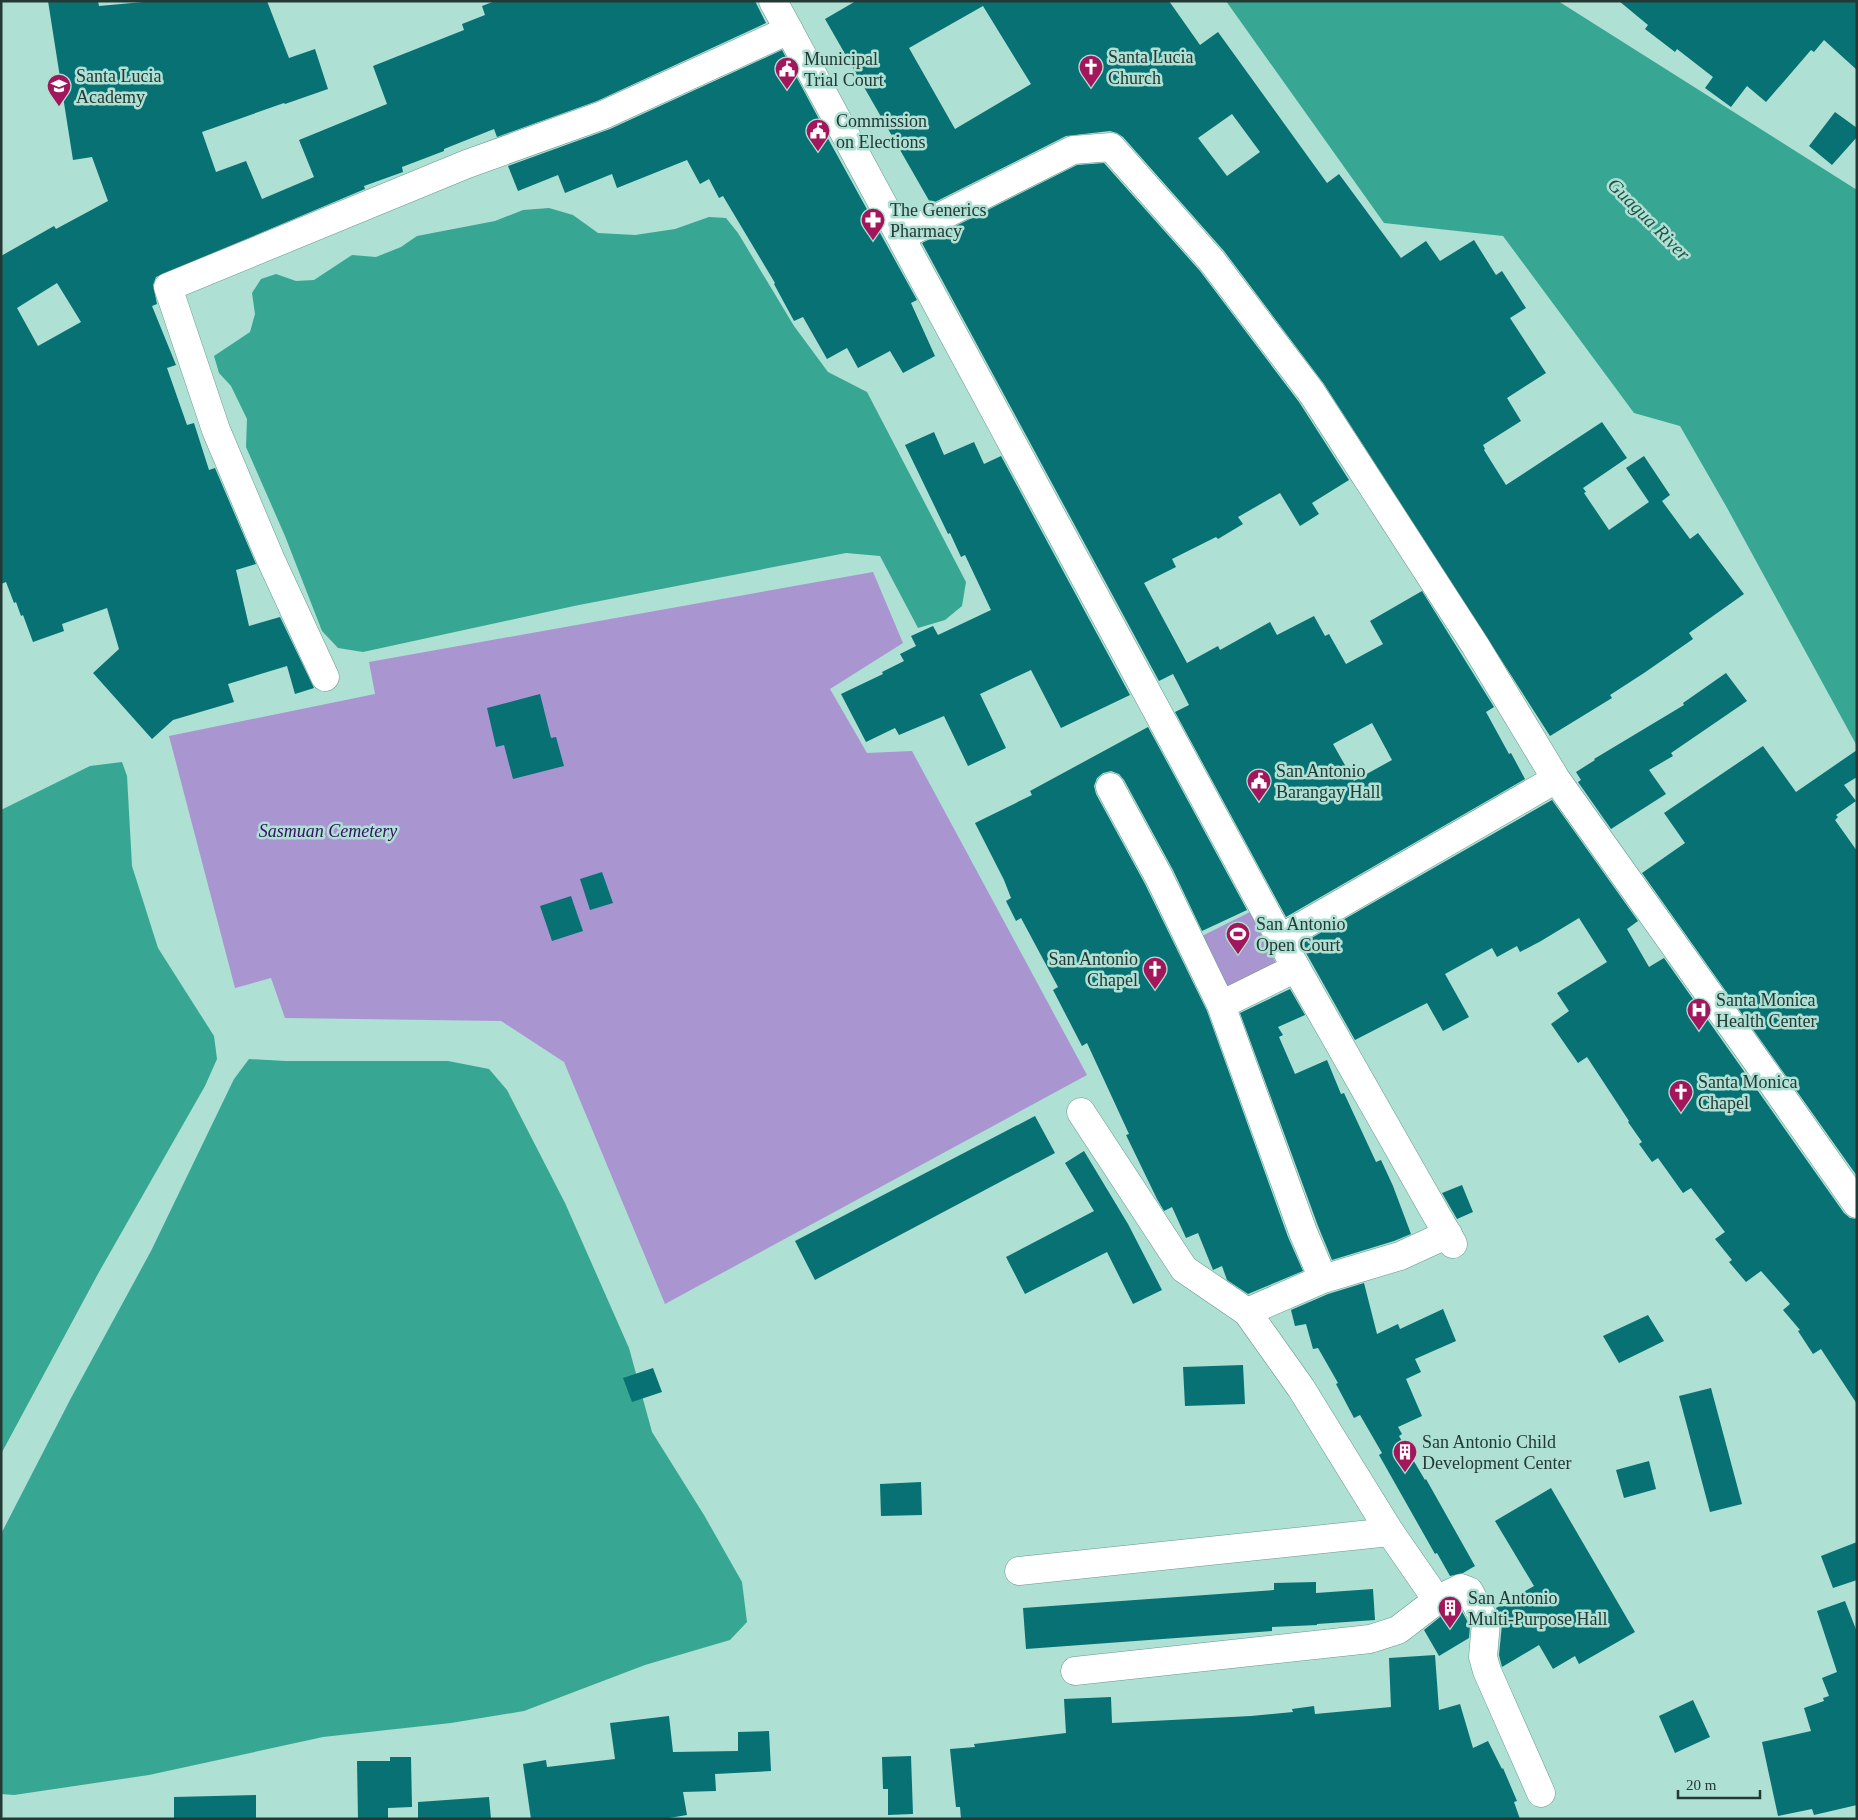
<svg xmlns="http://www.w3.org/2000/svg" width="1858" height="1820" viewBox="0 0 1858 1820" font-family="Georgia,serif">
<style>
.green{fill:#a996d1}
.water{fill:#37a793}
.building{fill:#077174;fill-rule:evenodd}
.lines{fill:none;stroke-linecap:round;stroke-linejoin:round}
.street-casing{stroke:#68988d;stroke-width:29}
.secondary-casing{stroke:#68988d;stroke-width:29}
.street{stroke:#fff;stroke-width:28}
.secondary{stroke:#fff;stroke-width:28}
.labels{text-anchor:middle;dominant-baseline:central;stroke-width:5;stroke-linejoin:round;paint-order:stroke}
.poi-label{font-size:18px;fill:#243834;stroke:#aee0d4;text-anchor:start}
.park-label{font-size:18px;font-style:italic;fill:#371064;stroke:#aee0d4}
.water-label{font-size:19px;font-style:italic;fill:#235249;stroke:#aee0d4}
</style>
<rect width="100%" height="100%" fill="#aee0d4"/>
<path class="green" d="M873 572 903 643 830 689 867 753 912 751 1087 1075 665 1304 564 1062 501 1021 285 1018 271 978 235 988 169 736 375 694 369 662Z
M1250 912 1280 971 1226 997 1196 939Z"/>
<path class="water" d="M1226 1H1558L1857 190V746L1726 506 1680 426 1634 413 1503 236 1384 223Z
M549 208 573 215 598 233 635 235 675 229 709 217 726 218 738 233 794 326 828 372 867 392 966 582 962 606 945 620 918 628 880 556 846 553 574 606 363 652 338 648 322 631 285 536 246 447 247 419 231 386 219 373 214 356 250 332 255 314 252 293 261 279 276 274 296 281 314 280 352 255 376 257 401 247 417 236 495 221 523 210Z
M122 762 127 776 132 866 158 948 214 1036 217 1059 205 1086 99 1272 1 1454V810L90 766Z
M249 1059 286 1061H448L489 1069 507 1090 565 1203 629 1348 652 1432 704 1515 742 1582 747 1622 730 1640 645 1665 524 1711 451 1723 323 1737 149 1775 14 1795 1 1794V1534L71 1398 151 1251 234 1079Z"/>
<path class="building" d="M48 1H98L99 6 154 1H267L289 58 315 49 328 89 285 104 284 103 202 132 216 172 246 161 262 199 314 177 299 140 387 104 373 66 464 30 462 24 485 15 482 6 495 1H755L766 23 597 101 497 137 494 129 444 149V151L402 167 403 172 364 186 365 189 156 277 153 285 157 304 152 306 176 365 167 368 187 425 194 423 209 470 215 468 256 564 236 570 249 626 280 617 314 688 295 694 287 666 228 684 234 702 173 720 152 739 93 673 119 649 107 608 62 624 64 631 33 642 23 615 21 616 16 602 14 603 6 582 1 584V256L54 226 56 229 108 201 92 157 73 160ZM57 283 81 322 38 346 17 308Z
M856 1H1169L1200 45 1218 32 1327 183 1339 174 1401 258 1426 241 1440 261 1474 240 1496 275 1502 271 1526 308 1510 318 1546 373 1507 398 1521 421 1483 445 1485 449 1484 450 1506 485 1602 422 1627 458 1583 488 1586 492 1584 493 1609 530 1649 502 1626 468 1644 456 1670 495 1662 501 1690 539 1698 533 1744 594 1689 633 1693 639 1644 673 1610 695 1612 698 1550 736 1324 384 1224 251 1123 137 1117 133 1110 131 1066 136 931 204 825 19ZM983 6 1031 84 955 129 909 48ZM1232 114 1260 152 1227 176 1198 138Z
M1619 1H1857V70L1824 40 1814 52 1811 50 1766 102 1747 86 1731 107 1705 88 1713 77 1677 49 1675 52 1645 29 1648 25Z
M782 50 827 134 826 135 917 300 911 303 935 356 903 373 890 351 858 368 847 348 827 359 803 317 794 321 774 284 775 283 723 196 719 198 709 179 700 184 687 160 617 188 612 174 565 193 558 175 518 191 508 166 610 129Z
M1835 112 1857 128V137L1832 165 1809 146Z
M1104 163 1200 271 1299 402 1349 480 1312 503 1319 514 1300 526 1280 493 1238 517 1243 524 1218 539 1216 537 1172 559 1176 567 1144 583 1187 663 1218 646 1220 650 1270 622 1277 635 1314 616 1325 636 1329 634 1346 664 1383 644 1370 621 1422 591 1494 707 1486 712 1509 754 1511 753 1525 779 1286 917 1175 712 1189 705 1173 674 1159 681 922 243 1077 165ZM1372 723 1392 760 1354 781 1333 744Z
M934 432 944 455 974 442 984 464 1001 456 1130 695 1061 728 1031 670 980 694 1006 748 968 766 944 716 899 735 895 728 866 742 841 694 883 674 882 672 904 661 900 654 916 646 911 636 933 626 938 635 991 610 965 555 961 557 950 533 948 534 905 445Z
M1726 673 1747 701 1671 753 1673 756 1649 770 1666 794 1611 829 1578 782 1581 780 1576 772 1595 760 1594 759 1684 705 1683 703Z
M540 694 551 738 556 737 564 766 513 779 504 745 496 747 487 708Z
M1148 727 1247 910 1202 931 1173 870 1124 780 1119 774 1111 771 1103 773 1097 778 1094 786 1096 794 1145 884 1207 1011 1288 1237 1303 1271 1248 1294 1227 1280 1222 1266 1213 1270 1198 1233 1186 1238 1172 1207 1164 1211 1157 1199 1126 1135 1129 1134 1087 1043 1082 1046 1053 990 1058 987 1021 918 1016 921 1006 901 1011 898 1004 880 975 823 1032 795 1030 791Z
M1763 746 1796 792 1857 750V777L1844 785 1856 801 1836 815 1838 817 1835 820 1857 851V1176L1642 873 1685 843 1664 813Z
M1552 800 1638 921 1627 929 1649 967 1664 958 1844 1213 1850 1218 1857 1219V1404L1821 1349 1813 1354 1798 1331 1800 1330 1783 1310 1790 1304 1761 1271 1746 1282 1729 1262 1732 1260 1715 1239 1725 1232 1691 1188 1683 1193 1658 1158 1652 1162 1639 1144 1642 1142 1628 1122 1629 1121 1587 1057 1578 1063 1551 1024 1569 1011 1557 993 1607 962 1579 918 1541 941 1520 952 1517 946 1497 957 1492 948 1445 974 1469 1017 1443 1031 1427 1003 1355 1040 1301 944Z
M602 872 613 903 590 910 580 879Z
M571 896 583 931 552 941 540 906Z
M1290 989 1305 1015 1278 1027 1283 1035 1279 1037 1295 1074 1327 1060 1341 1094 1344 1093 1376 1162 1381 1160 1393 1186 1411 1234 1394 1241 1332 1260 1318 1226 1240 1013Z
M1035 1116 1055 1153 815 1280 795 1241Z
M1084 1151 1128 1224 1162 1290 1133 1304 1107 1252 1025 1294 1006 1257 1094 1211 1065 1163Z
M1462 1185 1473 1212 1457 1219 1442 1193Z
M1364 1283 1377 1334 1398 1324 1400 1329 1443 1309 1456 1341 1415 1359 1421 1372 1406 1379 1422 1416 1398 1427 1402 1434 1399 1436 1425 1480 1426 1479 1475 1566 1463 1573 1450 1576 1437 1553 1435 1554 1379 1455 1382 1453 1360 1415 1354 1418 1336 1384 1338 1383 1318 1348 1313 1349 1306 1324 1295 1326 1291 1310 1328 1294Z
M1648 1315 1664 1341 1619 1363 1603 1336Z
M1243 1365 1245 1404 1185 1406 1183 1367Z
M653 1368 662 1392 632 1402 623 1378Z
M1711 1388 1742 1504 1710 1512 1679 1396Z
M1649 1461 1656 1489 1624 1498 1616 1470Z
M921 1482 922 1515 881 1516 880 1484Z
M1551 1488 1635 1632 1579 1664 1575 1656 1553 1669 1539 1645 1502 1667 1499 1655 1502 1624 1496 1608 1534 1586 1495 1521Z
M1857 1542V1580L1833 1588 1821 1556Z
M1316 1582V1593L1373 1589 1375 1620 1317 1624V1625L1272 1627V1631L1026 1649 1023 1608 1274 1590V1583Z
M1845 1601 1857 1632V1805L1814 1815 1812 1809 1778 1816 1762 1742 1811 1731 1804 1708 1824 1701 1823 1698 1829 1696 1822 1678 1837 1672 1817 1611Z
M1459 1606 1470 1626 1469 1638 1439 1656 1424 1630 1445 1613Z
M1435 1655 1439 1710 1460 1704 1473 1748 1488 1741 1502 1769 1503 1768 1517 1801 1514 1802 1520 1819H961L960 1807H956L950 1749 975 1747 974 1744 1066 1733 1064 1699 1111 1697 1112 1723 1251 1716 1293 1712 1292 1709 1314 1706 1315 1714 1391 1707 1389 1658Z
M1693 1700 1710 1737 1675 1753 1659 1716Z
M669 1716 673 1752 738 1751V1732L769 1731 771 1771 715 1774 716 1791 683 1792 687 1815 663 1819H531L523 1764 546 1760 547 1767 615 1759 610 1723Z
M911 1756 913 1814 888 1815V1789H883L882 1757Z
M390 1757H411L412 1807 388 1808V1819H358L357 1761H390Z
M256 1795V1819H174V1797Z
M489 1797 491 1819H418V1802Z"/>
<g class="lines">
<defs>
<path id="street" d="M902 236 1073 150 1111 147 1212 261 1312 393 1475 645 1556 779 1756 1060 1857 1204
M325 677 270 558 216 430 168 287 467 164 603 115 789 30
M1110 787 1159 877 1221 1005 1303 1232 1323 1279
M1281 938 1556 779
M1221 1005 1296 968
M1081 1112 1184 1269 1247 1312 1301 1388 1390 1532 1437 1600
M1247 1312 1323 1279 1400 1256 1448 1234
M1019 1571 1390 1532
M1075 1671 1370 1639 1398 1630 1437 1600 1461 1588 1469 1591 1486 1623 1483 1657 1487 1671 1541 1793"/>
<path id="secondary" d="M773 1 1296 968 1453 1244"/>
</defs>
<use href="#street" class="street-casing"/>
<use href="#secondary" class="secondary-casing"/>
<use href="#street" class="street"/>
<use href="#secondary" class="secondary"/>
</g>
<defs>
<symbol id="church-pin" viewBox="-11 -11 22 30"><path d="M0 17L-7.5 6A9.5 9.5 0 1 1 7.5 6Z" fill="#a4165b" stroke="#aee0d4"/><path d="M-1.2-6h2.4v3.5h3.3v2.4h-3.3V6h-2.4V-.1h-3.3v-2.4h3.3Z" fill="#fff"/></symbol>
<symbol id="civic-pin" viewBox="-11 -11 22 30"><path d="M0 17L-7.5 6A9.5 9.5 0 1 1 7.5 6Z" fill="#a4165b" stroke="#aee0d4"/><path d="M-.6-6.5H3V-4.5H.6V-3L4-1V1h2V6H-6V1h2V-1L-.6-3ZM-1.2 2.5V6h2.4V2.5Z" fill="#fff"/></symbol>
<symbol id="school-pin" viewBox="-11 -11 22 30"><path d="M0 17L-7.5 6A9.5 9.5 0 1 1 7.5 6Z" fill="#a4165b" stroke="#aee0d4"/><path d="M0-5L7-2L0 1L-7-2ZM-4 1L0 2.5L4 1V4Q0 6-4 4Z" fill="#fff"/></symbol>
<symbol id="pharmacy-pin" viewBox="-11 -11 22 30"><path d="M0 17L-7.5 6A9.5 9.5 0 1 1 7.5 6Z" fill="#a4165b" stroke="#aee0d4"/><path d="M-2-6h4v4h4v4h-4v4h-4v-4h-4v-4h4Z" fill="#fff"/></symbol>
<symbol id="stadium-pin" viewBox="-11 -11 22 30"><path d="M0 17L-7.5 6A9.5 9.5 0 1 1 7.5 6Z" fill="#a4165b" stroke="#aee0d4"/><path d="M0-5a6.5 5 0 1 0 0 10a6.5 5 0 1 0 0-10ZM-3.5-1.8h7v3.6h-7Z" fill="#fff"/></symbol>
<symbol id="hospital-pin" viewBox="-11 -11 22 30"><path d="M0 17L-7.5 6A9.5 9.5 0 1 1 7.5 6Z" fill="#a4165b" stroke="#aee0d4"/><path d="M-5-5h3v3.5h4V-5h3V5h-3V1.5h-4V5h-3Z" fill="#fff"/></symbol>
<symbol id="building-pin" viewBox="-11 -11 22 30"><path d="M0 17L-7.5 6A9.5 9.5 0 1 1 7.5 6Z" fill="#a4165b" stroke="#aee0d4"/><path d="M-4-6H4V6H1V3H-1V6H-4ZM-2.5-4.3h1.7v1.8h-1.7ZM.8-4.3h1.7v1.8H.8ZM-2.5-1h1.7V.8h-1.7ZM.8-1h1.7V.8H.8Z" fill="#fff"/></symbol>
</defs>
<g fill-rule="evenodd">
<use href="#church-pin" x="1077" y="53" width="28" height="38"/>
<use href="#civic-pin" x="773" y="55" width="28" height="38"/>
<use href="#school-pin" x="45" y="72" width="28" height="38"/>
<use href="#civic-pin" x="804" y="117" width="28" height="38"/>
<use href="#pharmacy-pin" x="859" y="206" width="28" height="38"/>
<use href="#civic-pin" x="1245" y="767" width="28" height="38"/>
<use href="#stadium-pin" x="1224" y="920" width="28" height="38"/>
<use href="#church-pin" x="1141" y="955" width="28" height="38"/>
<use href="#hospital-pin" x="1685" y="996" width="28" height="38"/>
<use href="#church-pin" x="1667" y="1078" width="28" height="38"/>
<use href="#building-pin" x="1391" y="1438" width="28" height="38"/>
<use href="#building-pin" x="1436" y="1594" width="28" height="38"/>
</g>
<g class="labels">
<g class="poi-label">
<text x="1108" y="57">Santa Lucia<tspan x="1108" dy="21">Church</tspan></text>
<text x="804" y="59">Municipal<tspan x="804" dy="21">Trial Court</tspan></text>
<text x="76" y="76">Santa Lucia<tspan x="76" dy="21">Academy</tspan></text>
<text x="836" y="121">Commission<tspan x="836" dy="21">on Elections</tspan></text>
<text x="890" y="210">The Generics<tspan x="890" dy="21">Pharmacy</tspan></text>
<text x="1276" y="771">San Antonio<tspan x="1276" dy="21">Barangay Hall</tspan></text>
<text x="1256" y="924">San Antonio<tspan x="1256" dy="21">Open Court</tspan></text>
<text x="1138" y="959" text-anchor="end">San Antonio<tspan x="1138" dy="21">Chapel</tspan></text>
<text x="1716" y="1000">Santa Monica<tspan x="1716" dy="21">Health Center</tspan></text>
<text x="1698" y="1082">Santa Monica<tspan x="1698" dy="21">Chapel</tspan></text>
<text x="1422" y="1442">San Antonio Child<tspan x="1422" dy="21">Development Center</tspan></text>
<text x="1468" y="1598">San Antonio<tspan x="1468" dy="21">Multi-Purpose Hall</tspan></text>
</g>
<g class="park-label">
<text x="328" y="831">Sasmuan Cemetery</text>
</g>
<g class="water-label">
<text transform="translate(1649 219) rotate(45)">Guagua River</text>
</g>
</g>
<rect width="1858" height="1820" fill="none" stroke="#243834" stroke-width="5"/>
<path d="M1678 1790v8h82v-8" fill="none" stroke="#243834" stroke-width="2.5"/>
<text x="1686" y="1790" font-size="15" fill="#243834" stroke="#aee0d4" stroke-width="4" paint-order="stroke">20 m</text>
</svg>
